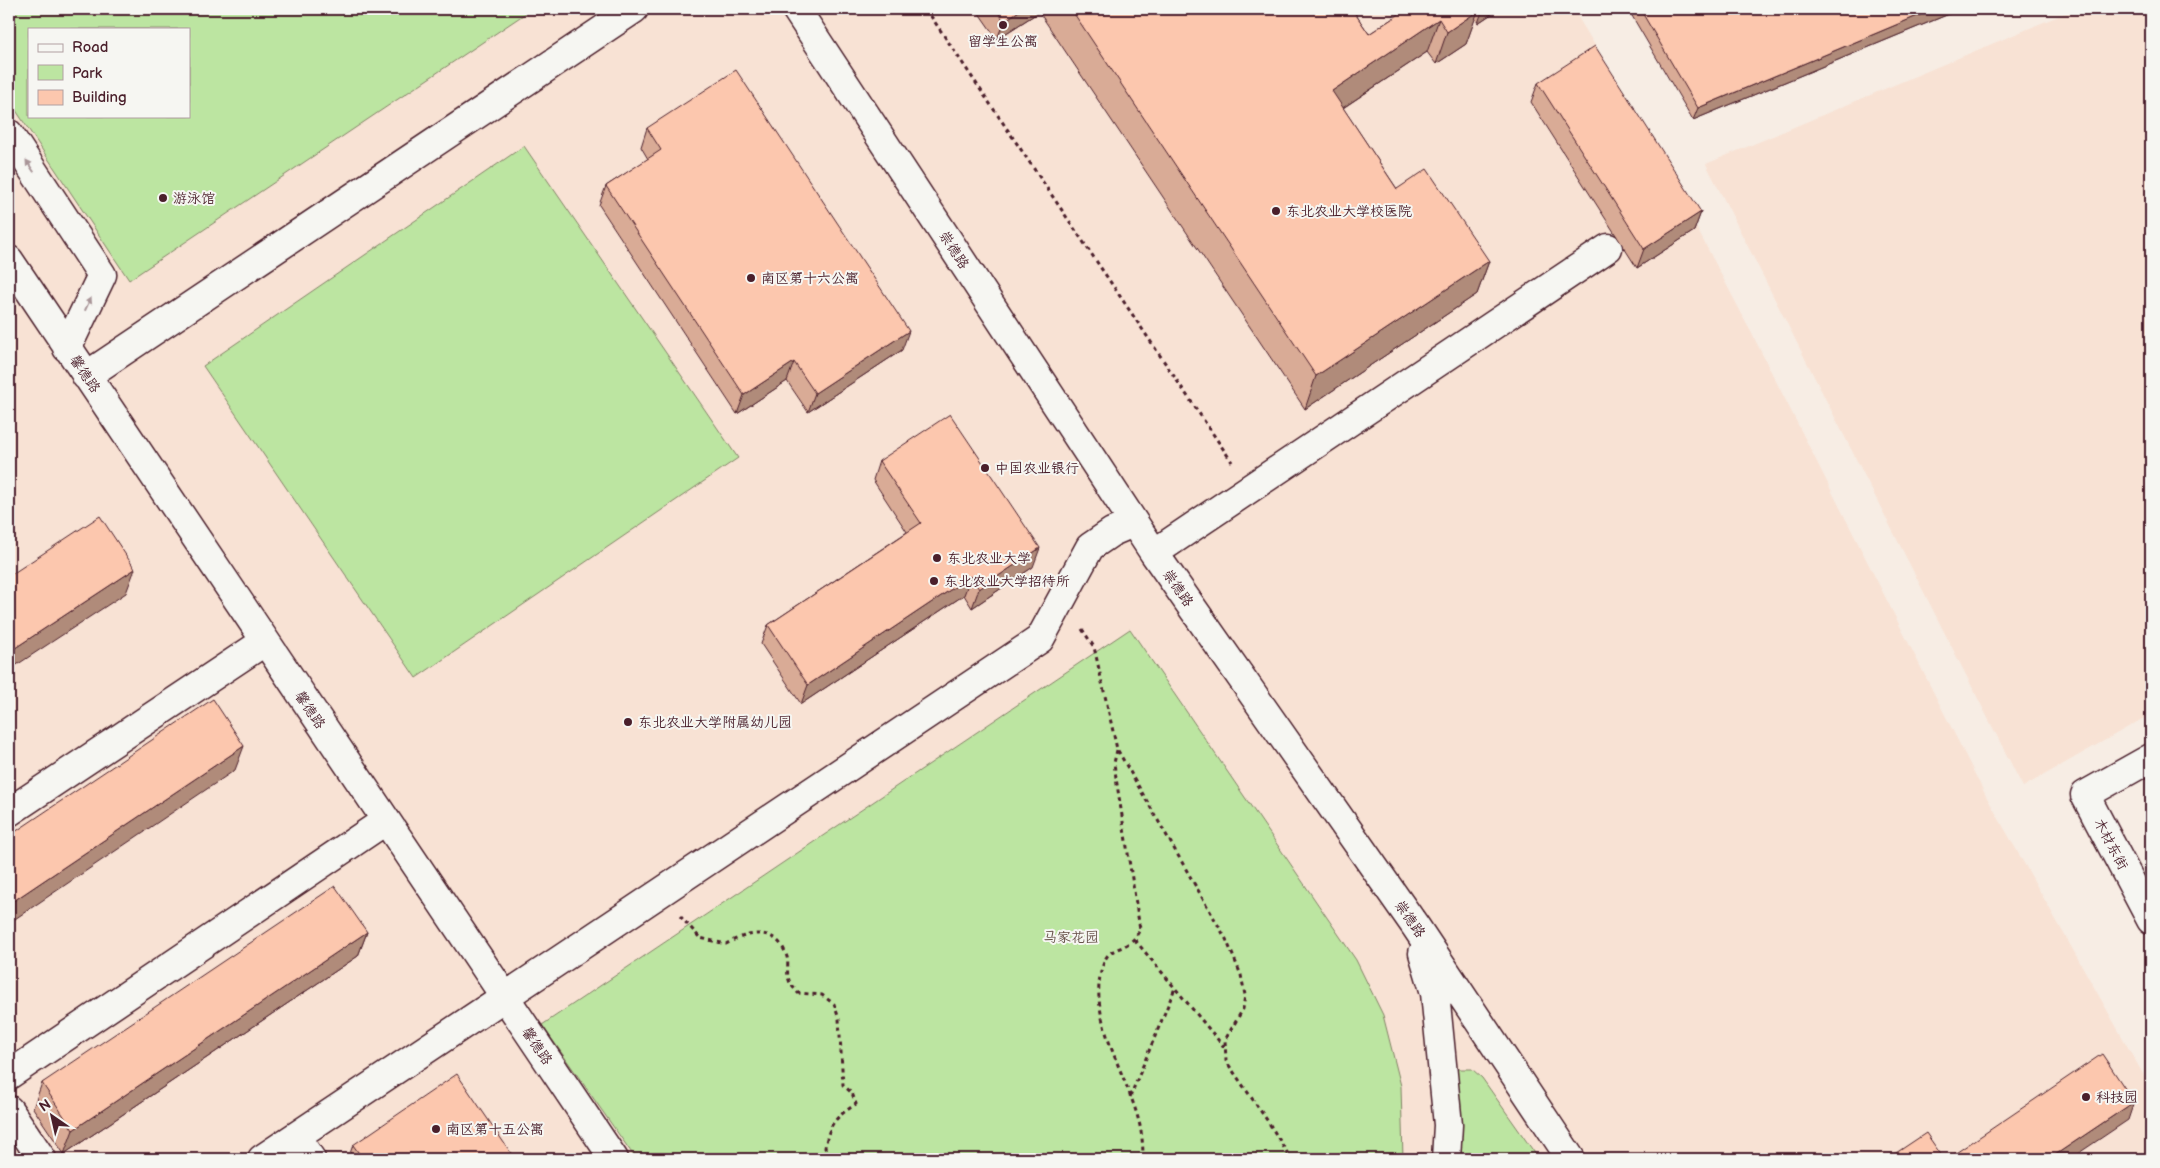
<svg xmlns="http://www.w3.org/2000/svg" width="2160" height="1168" viewBox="0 0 2160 1168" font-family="'Balsamiq Sans','LXGW WenKai TC',sans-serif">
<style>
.built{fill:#f8e2d4;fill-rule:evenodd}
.green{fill:#bce5a1;stroke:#838266;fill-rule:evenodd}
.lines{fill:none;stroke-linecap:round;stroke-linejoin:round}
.minor-casing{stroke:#4a1f2b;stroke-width:31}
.tertiary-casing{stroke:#4a1f2b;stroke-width:31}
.path{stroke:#4a1f2b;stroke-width:3;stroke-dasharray:4 4;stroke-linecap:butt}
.minor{stroke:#f6f6f2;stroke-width:28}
.tertiary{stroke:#f6f6f2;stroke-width:28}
.wall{fill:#d9ab96;stroke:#4a1f2b}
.shaded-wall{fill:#b08b7a;stroke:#4a1f2b}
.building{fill:#fcc7ae;stroke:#4a1f2b}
.oneway{fill:#a99598}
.poi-dot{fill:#4a1f2b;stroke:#f6f6f2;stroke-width:2}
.labels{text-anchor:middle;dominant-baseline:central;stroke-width:4;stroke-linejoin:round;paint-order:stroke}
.poi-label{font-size:14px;fill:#4a1f2b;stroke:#f6f6f2;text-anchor:start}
.street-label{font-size:14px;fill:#4a1f2b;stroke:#f6f6f2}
.park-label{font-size:14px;fill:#665048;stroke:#f6f6f2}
</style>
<rect width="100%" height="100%" fill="#f7ede4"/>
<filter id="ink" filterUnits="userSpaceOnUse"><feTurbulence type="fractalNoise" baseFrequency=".02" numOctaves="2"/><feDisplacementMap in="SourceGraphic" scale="10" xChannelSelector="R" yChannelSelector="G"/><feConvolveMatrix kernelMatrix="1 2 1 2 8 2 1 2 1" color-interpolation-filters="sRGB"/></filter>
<g filter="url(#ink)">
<path class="built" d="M9 9H1573L1639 118 1745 320 1986 796 2151 1088V1159H9ZM29 29H189V116H29Z
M2075 9H2151V714L2023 787 1706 164Z"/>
<path class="green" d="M9 9H532L129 280 9 100ZM29 29H189V116H29Z
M524 146 738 458 416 678 203 366Z
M1130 629 1356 960 1383 1015 1401 1086 1403 1159H636L542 1025Z
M1458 1069H1472L1482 1078 1539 1159H1455L1448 1086Z"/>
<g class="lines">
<defs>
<path id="minor" d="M796 9 1154 553 1416 927 1571 1159
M9 134 102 275 67 348
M9 260 614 1159
M86 376 634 9
M1154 553 1608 248
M9 812 264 642
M1423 953 1435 993 1448 1125 1446 1159
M9 1075 385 821
M9 1110 42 1159
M296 1137 311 1159
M262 1159 1040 639 1090 547 1112 532 1133 523"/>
<path id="tertiary" d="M2151 758 2085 795 2151 920"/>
</defs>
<use href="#minor" class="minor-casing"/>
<use href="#tertiary" class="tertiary-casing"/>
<path class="path" d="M926 9 1232 462
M1082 629 1094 647 1117 749 1226 939 1241 975 1245 995 1243 1009 1225 1040 1226 1061 1269 1123 1291 1159
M1117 750 1114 763 1116 778 1140 929C1130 952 1111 945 1105 960 1083 1009 1125 1071 1138 1118 1142 1132 1143 1145 1143 1159
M680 916 700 938 726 944C748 932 777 925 787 957 789 964 786 973 789 980 790 985 795 989 798 993L822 995 834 1004 839 1019 843 1085 852 1093 856 1104C836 1117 829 1123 825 1148L832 1159
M1135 940 1224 1047
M1130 1097 1175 988"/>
<use href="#minor" class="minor"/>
<use href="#tertiary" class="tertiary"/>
</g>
<path class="wall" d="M976 9H1352L1369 34 1407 9H1499L1478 23 1475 18 1466 44 1436 64 1427 52 1343 108 1397 189 1489 261 1477 294 1305 409 1039 12 997 39Z
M1628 9H1961L1693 120Z
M1538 83 1701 212 1694 231 1637 268 1531 102Z
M647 128 902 350 808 412 787 381 737 414 599 205 606 186 648 159 641 147Z
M879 461 1033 567 972 608 964 595 801 704 761 644 768 625 907 532 873 480Z
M367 932 358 956 64 1154 33 1108 42 1083Z
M353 1145 515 1159H348Z"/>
<path class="shaded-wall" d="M1022 9H1040L1039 12 997 39 1004 21Z
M1483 9H1499L1478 23Z
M1934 9H1961L1693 120 1698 108Z
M1478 11 1466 44 1436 64 1447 32Z
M1439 19 1427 52 1320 123 1332 91Z
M1701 212 1694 231 1637 268 1644 249Z
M1489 261 1477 294 1305 409 1316 376Z
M909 331 902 350 808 412 815 393Z
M794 362 787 381 737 414 744 395Z
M1040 548 1033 567 972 608 979 589Z
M135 569 126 593 9 670V652Z
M971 576 964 595 801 704 808 685Z
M244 746 235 770 9 923V904Z
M367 932 358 956 64 1154 73 1130Z
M2134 1102 2128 1120 2070 1159H2049Z"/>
<path class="building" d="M996 9H1022L1004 21Z
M1071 9H1352L1369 34 1407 9H1476L1478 11 1447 32 1439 19 1332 91 1397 189 1427 169 1489 261 1316 376Z
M1640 9H1934L1698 108Z
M1595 46 1701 212 1644 249 1538 83Z
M736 70 909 331 815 393 794 362 744 395 606 186 661 150 647 128Z
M950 414 1040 548 979 589 971 576 808 685 768 625 921 523 879 461Z
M100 516 135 569 9 652V576Z
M213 699 244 746 9 904V836Z
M335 886 367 932 73 1130 42 1083Z
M2102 1054 2134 1102 2049 1159H1947Z
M457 1074 515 1159H363L353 1145Z
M1926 1133 1944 1159H1887Z"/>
<defs><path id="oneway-solid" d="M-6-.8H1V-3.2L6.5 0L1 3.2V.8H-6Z" transform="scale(1.25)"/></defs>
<g class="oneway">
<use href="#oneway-solid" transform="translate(30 166) rotate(-124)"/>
<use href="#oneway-solid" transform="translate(88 304) rotate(-65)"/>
</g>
</g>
<g class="poi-dot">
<circle cx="1003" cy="25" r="5"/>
<circle cx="163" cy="198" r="5"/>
<circle cx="1276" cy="211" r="5"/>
<circle cx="751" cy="278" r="5"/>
<circle cx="985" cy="468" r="5"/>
<circle cx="937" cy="558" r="5"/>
<circle cx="934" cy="581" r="5"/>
<circle cx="628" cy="722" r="5"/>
<circle cx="2086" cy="1097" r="5"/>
<circle cx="436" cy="1129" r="5"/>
</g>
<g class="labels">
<g class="poi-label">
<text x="1003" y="41" text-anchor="middle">留学生公寓</text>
<text x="173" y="198">游泳馆</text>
<text x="1286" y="211">东北农业大学校医院</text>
<text x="761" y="278">南区第十六公寓</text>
<text x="995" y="468">中国农业银行</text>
<text x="947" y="558">东北农业大学</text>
<text x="944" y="581">东北农业大学招待所</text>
<text x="638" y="722">东北农业大学附属幼儿园</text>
<text x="2096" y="1097">科技园</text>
<text x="446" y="1129">南区第十五公寓</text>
</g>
<g class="street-label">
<text transform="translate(954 250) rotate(57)">崇德路</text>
<text transform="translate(85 374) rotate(56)">馨德路</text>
<text transform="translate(1178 588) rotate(55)">崇德路</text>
<text transform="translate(310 710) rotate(56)">馨德路</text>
<text transform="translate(2111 844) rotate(62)">木材东街</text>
<text transform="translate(1410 919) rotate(55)">崇德路</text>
<text transform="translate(537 1046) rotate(56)">馨德路</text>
</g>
<g class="park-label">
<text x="1071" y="937">马家花园</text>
</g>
</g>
<rect width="2160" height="1168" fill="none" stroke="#f6f6f2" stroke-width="30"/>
<rect x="15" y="15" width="2130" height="1138" fill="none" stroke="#4a1f2b" stroke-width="2" filter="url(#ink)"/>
<rect x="28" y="28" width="162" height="90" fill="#f6f6f2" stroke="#b1a0a2"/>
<rect x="38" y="44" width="25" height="8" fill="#f6f6f2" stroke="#b1a0a2"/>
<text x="72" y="52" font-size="15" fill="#4a1f2b">Road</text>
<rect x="38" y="65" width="25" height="15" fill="#bce5a1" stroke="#b1a0a2"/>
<text x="72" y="78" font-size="15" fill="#4a1f2b">Park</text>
<rect x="38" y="90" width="25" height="15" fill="#fcc7ae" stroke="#b1a0a2"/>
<text x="72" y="102" font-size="15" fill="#4a1f2b">Building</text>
<g transform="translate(52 1116) rotate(326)" stroke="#f6f6f2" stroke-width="4" paint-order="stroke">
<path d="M0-4L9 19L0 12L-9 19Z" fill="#4a1f2b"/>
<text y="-8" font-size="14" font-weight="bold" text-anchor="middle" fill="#4a1f2b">N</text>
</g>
</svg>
